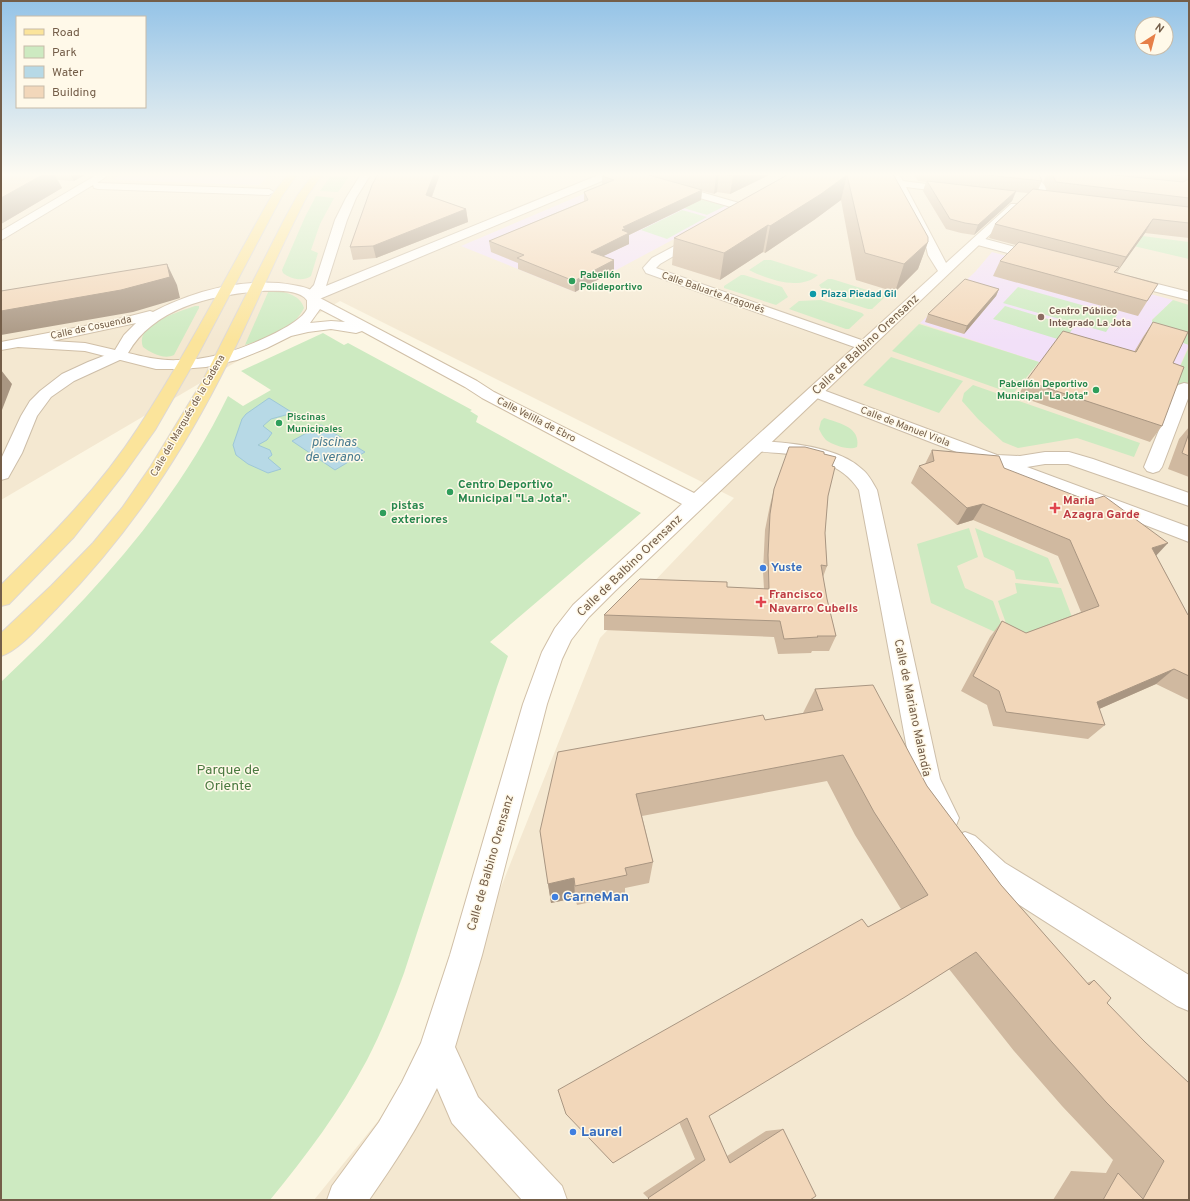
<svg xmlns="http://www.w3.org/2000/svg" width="1190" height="1201" viewBox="0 0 1190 1201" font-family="Overpass,sans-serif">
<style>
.residential{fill:#f4e8d1}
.education{fill:#f2e0f8}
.green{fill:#cdeac1}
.water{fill:#b7d9e6;stroke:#9ec7d7}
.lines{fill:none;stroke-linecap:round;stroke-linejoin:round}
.street-casing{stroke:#cdbea9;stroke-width:2}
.secondary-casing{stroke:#d0bfa7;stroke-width:2}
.primary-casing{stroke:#ded8d3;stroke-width:2}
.street{fill:#fff;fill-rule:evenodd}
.secondary{fill:#fff;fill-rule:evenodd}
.primary{fill:#fbe49b;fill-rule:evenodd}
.wall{fill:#d0b9a0}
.shaded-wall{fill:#a99682}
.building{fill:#f2d7ba;stroke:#a99682}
.leisure-dot{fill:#2e9e5b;stroke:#fff9e9;stroke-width:1.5}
.culture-dot{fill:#0f9aa8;stroke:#fff9e9;stroke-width:1.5}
.education-dot{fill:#8d6e63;stroke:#fff9e9;stroke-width:1.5}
.health-dot{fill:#e0444e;stroke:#fff9e9;stroke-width:1.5}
.shop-dot{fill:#3f7fe0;stroke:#fff9e9;stroke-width:1.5}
.labels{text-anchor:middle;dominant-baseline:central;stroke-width:3;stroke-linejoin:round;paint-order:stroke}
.far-leisure-label{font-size:10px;font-weight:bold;fill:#27864d;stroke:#fff9e9;text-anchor:start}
.far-street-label{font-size:10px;fill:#745e49;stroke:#fff9e9}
.far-culture-label{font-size:10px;font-weight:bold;fill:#0d838f;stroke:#fff9e9;text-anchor:start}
.far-education-label{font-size:10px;font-weight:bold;fill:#785e54;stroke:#fff9e9;text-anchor:start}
.street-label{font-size:12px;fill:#745e49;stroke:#fff9e9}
.leisure-label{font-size:12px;font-weight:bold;fill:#27864d;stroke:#fff9e9;text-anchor:start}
.health-label{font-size:12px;font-weight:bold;fill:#be3a42;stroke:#fff9e9;text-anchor:start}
.shop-label{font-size:12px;font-weight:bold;fill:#366cbe;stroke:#fff9e9;text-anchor:start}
.water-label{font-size:13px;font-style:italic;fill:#45798f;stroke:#fff9e9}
.near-park-label{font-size:14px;fill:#4b7a41;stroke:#fff9e9}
.near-shop-label{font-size:14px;font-weight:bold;fill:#366cbe;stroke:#fff9e9;text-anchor:start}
</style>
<rect width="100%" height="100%" fill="#fcf6e3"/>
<path class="residential" d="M1 174H1189V1200H314L437 1048 600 638 734 498 340 301 1 500Z"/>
<path class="education" d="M121 174H271L259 185 113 180Z
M626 176 734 207 575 292 461 246Z
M992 252 1173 300 1152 320 1153 331 1189 345 1173 382 1042 363 920 323 975 272Z"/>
<path class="green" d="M332 174H351L338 192 320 191Z
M676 191 725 206 707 215 657 200Z
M316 196 334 198 320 224 311 250 318 253 311 276C303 282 290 279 283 273L282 270 305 217Z
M682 210 707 217 667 239 641 230Z
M1041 223 1189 242V259L1040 224Z
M764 260H771L818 275C800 291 769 280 749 270Z
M741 275H744L782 287 788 297 776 305 724 288V286Z
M828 279H832L886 296 872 309H868L827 296 819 285Z
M1018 287 1117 315 1106 332 1003 303Z
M269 290C283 291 300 294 304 308 293 330 267 338 245 345Z
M821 300 862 313 864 315 849 329H846L789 309 799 301Z
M1173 300 1189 305V345L1153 332 1152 320Z
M195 306H199V308L174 355C164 360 151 353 143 347 134 324 179 312 195 306Z
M1005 306 1074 327 1064 341 993 319Z
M919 324 1039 362 1013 394 892 351Z
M323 333 344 345 348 343 472 410 470 411 478 416 476 422 641 513 490 642 508 656 497 687 404 973C393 1003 381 1033 367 1060 340 1111 306 1156 270 1200H1V682C90 598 174 508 228 396L243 406 271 390 241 371Z
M1189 347V389L1172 384Z
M891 357 963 381 939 413 863 385Z
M973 385 1140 443 1134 457 1077 438 1018 448 1003 442 978 419 962 401 964 393Z
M824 418C839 423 861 427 857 447 849 451 833 445 826 440 823 437 821 433 819 429L821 421Z
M969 528 978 557 957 566 965 588 993 601 1006 637 931 603 917 544Z
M975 528 1048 558 1059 584 1016 579 1014 571 984 557Z
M1015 583 1061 588 1072 617 1012 640 998 601 1017 593Z"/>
<path class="water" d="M269 398 293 413 271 419 263 426 272 433 267 440 258 445 270 450 272 455 268 458 281 469 268 473 248 464 236 455 233 445 242 419 246 414Z
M321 425 365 452 335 470 292 441Z"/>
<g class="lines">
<defs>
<path id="street" d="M98 174H110L97 183 269 189 274 192 269 195 98 189 94 188 93 185 5 238 1 240V231Z
M361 174H371L356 198 347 220 326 286 601 174H615L614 176 317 300H307L304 296 314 285 335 220 346 198Z
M622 174H638L753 207 754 209 749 212 745 211 623 176Z
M699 233 703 235 705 237 703 239 660 264 656 268 870 343 872 346 870 349 865 350 860 349 646 273 643 268 652 258Z
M978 237 1045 255 1047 258 1045 261 1041 262 974 244 972 241 974 238Z
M1126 276 1189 292V300L1121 283 1120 280 1121 277Z
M119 350 124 352 127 355 124 358 74 381 51 397 37 416 22 453 8 478 1 480V459L21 416 30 401 40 391 62 374 88 362Z
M1184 383 1189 384V396L1162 467 1159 471 1153 473 1147 471 1144 467 1176 388 1178 385Z
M815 387 997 455 1020 456 1045 452H1069L1093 459 1189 493V506L1068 464H1045L1027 467 1189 527V542L809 395 807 392 809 389Z
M757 441C788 442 840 447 863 470 869 475 873 483 877 490L940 779 959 818 955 828 945 832 935 828 913 781 859 490C842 463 809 456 779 453 769 452 760 452 751 450L748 446 751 442Z
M965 832 975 836 1005 863 1189 975V1011L1177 1006 985 883 955 856 951 846 955 836Z"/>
<path id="secondary" d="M815 174H846L892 180 889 174H899L903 181 957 188 958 190 953 193 906 187 946 263 1011 204H1019L1020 206 615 591 589 617 571 640 562 659 547 704 482 955 455 1047 478 1097 562 1186 567 1200H522L452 1123 437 1088C418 1128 394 1164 369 1200H327L332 1186 379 1122 402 1082 421 1043 450 955 523 704 542 652 555 628 573 605 682 504 482 398 465 387 362 331 356 333 331 329 308 332 291 336 267 348 237 360 206 367 181 369H156L85 351 18 347 1 350V342L111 321 150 311 153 312C195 290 246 277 293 285 303 287 313 288 320 298L477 381 494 392 694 493 938 271 928 255 926 246 895 186 820 177ZM262 291C275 291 298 289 307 300 307 303 307 307 307 309 299 327 237 351 218 355 206 358 192 360 179 360 161 361 145 357 128 353 154 307 213 295 262 291ZM320 309 345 322 331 321 310 323ZM136 323 124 335 115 350 85 343 52 341Z
M1025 174H1035L1045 186 1049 200 1048 202H1040L1035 187Z"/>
<path id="primary" d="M288 174H298L282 196 193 364 155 430 123 475 74 537 9 604 1 606V585C51 536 100 487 138 428 187 353 228 273 272 195Z
M313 174H323L307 196 295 220C272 266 252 314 229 360 183 453 130 533 58 607 44 621 19 651 1 656V633L51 586 93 543 122 508 151 466 202 382 284 220 297 196Z"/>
</defs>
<use href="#street" class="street-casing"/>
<use href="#secondary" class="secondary-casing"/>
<use href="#primary" class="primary-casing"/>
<use href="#street" class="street"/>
<use href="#secondary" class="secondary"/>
<use href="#primary" class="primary"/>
</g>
<path class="wall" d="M1 174H86L74 181 58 180 62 188 1 224Z
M378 174H440L432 197 466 209 468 222 376 258 353 260 350 247Z
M608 174H771L730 194 717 192 714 194 702 191 701 200 629 235V244L603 256 614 260V271L575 292 518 269V263L491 252 489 241 584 201V192L602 185V176Z
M789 174H893L928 242 918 269 895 292 856 280 841 200 814 220 765 253 763 252 720 280 672 265 674 238Z
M914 174H1039L1042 181 1038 190 1048 191 1043 182 1047 174H1189V238L1145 233 1117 272 1116 271 1115 273 1158 284 1138 316 993 276 1000 261 1016 245 989 238 995 224 1028 193 1016 192 1012 201 974 235 961 233 946 229 923 191 926 182 918 181Z
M999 289 996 296 964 334 925 322 928 314Z
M1153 322 1173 363 1162 426 1150 442 1018 396 1026 381 1134 352 1143 337Z
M1189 427V477L1168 469 1179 439Z
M932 450 1004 468 1156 555 1188 615 1189 616V700L1156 684 1099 709 1105 725 1088 739 993 726 987 705 961 691 990 637 1002 621 1026 633 1081 612 1058 556 973 520 957 525 911 483 919 466 925 464Z
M824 454 832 466 828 496 825 533 827 566 823 577 827 599 836 636 829 651H812L811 653 778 654 774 637 604 630V615L727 587 764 589 763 571 765 530 770 505 774 489Z
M815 689 927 786 1001 885 1087 983 1094 980 1107 1003 1189 1200H1053L1071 1171 1106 1173 1113 1160 1062 1106 1014 1051 949 969 709 1116 727 1156 766 1131 783 1129 810 1200H650L643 1193 695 1159 679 1122 868 927 901 909 855 835 827 781 642 816 653 862 649 883 625 888V895L577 905 575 898 551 903 540 831 765 720 803 713Z"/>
<path class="shaded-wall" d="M44 174H54L62 188 1 224V198Z
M70 174H86L74 181Z
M434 174H440L428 207 426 195Z
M719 174 717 192 714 194 716 175Z
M736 174H771L730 194 733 176Z
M847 175 841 200 814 220 765 253 770 226Z
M702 190 701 200 629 235V244L591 262V252L623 227Z
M1016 191 1012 201 974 235 978 225Z
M466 209 468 222 376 258 373 246Z
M1153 219 1145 233 1117 272 1126 257Z
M768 225 763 252 720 280 724 253Z
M928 242 918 269 895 292 904 264Z
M614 260V271L575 292 574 281Z
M167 264 177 285 180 298 133 312 1 335V311Z
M999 289 996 296 964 334 967 326Z
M1 370 12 384 2 410H1Z
M983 504 973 520 957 525 967 508Z
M1168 543 1153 559 1152 548Z
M1174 669 1156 684 1081 717 1097 702Z
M574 878 575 898 551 903 548 884Z"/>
<path class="building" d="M1 174H44L1 198Z
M378 174H434L426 195 466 209 373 246 350 247 372 185Z
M608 174H645L702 190 623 227 626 228 622 230 629 233 591 252 614 260 574 281 517 258 524 255 489 241 588 200 584 192 614 180 602 176Z
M711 174H719L716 175Z
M722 174H736L733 176Z
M789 174H893L928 237V242L904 264 865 253 847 175 821 194 770 226 768 225 724 253 674 238Z
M979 174H1039L1042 181Z
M1052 174H1104L1183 182 1189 179V176L1185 174H1189V198L1056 182Z
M927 181 1016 191 978 225 965 223 950 219Z
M1033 189 1189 207V223L1153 219 1126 257 995 224Z
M1019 242 1119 267 1114 272 1158 284 1147 301 1000 261Z
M167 264 170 277 121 290 1 311V291Z
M965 279 999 289 967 326 928 314Z
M1153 322 1188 332 1173 363 1184 367 1162 426 1026 381 1063 331 1136 352Z
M1189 433V456L1182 453Z
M789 447H805L824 452V454L836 457 832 466 835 467 828 496 825 533 827 566 821 565 827 599 836 636H817L818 637 784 639 780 621 604 615 640 579 727 582V587L769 589 768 555 770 514 774 489Z
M932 450 999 456 1004 468 1089 501 1104 496 1168 543 1152 548 1188 615 1189 616V676L1174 669 1097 702 1105 725 1006 712 999 691 973 676 1002 621 1026 633 1099 606 1070 540 983 504 967 508 919 466 934 461Z
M873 685 927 786 1001 885 1089 985 1094 980 1111 998 1107 1003 1145 1042 1189 1083V1200H1103L1118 1173 1143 1199 1164 1161 1106 1102 1052 1042 976 952 905 997 709 1116 730 1163 783 1129 816 1196 810 1200H650L648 1198 705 1160 687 1118 613 1163 566 1114 558 1090 862 919 868 927 928 895 874 812 843 755 636 794 653 862 625 868 627 875 575 886 574 878 548 884 540 831 558 752 763 715 765 720 823 710 815 689Z"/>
<linearGradient id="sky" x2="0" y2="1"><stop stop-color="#94c3e7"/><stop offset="0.51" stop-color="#fefbf2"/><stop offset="1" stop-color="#fefbf2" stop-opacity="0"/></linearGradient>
<rect width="1190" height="342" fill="url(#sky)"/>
<g class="leisure-dot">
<circle cx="572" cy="281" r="4"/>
<circle cx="1096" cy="390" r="4"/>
<circle cx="279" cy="423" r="4"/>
<circle cx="450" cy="492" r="4"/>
<circle cx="383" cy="513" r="4"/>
</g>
<circle class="culture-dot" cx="813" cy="294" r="4"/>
<circle class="education-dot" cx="1041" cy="317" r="4"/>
<g class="health-dot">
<path d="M1053 502h4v4h4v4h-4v4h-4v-4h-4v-4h4z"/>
<path d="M759 596h4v4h4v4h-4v4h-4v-4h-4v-4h4z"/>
</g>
<g class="shop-dot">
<circle cx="763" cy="568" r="4"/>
<circle cx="555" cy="897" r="4"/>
<circle cx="573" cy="1132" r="4"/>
</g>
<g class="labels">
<g class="far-leisure-label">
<text x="580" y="275">Pabellón<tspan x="580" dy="12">Polideportivo</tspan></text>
<text x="1088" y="384" text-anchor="end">Pabellón Deportivo<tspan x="1088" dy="12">Municipal "La Jota"</tspan></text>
<text x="287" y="417">Piscinas<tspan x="287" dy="12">Municipales</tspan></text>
</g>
<g class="far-street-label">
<text transform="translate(713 293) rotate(19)">Calle Baluarte Aragonés</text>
<text transform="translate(91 328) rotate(-12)">Calle de Cosuenda</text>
<text transform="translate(188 416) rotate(-60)">Calle del Marqués de la Cadena</text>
<text transform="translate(536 420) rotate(27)">Calle Velilla de Ebro</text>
<text transform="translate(905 427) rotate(21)">Calle de Manuel Viola</text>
</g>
<g class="far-culture-label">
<text x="821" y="294">Plaza Piedad Gil</text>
</g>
<g class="far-education-label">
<text x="1049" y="311">Centro Público<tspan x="1049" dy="12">Integrado La Jota</tspan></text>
</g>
<g class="street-label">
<text transform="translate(866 345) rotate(-43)">Calle de Balbino Orensanz</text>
<text transform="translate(630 566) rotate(-44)">Calle de Balbino Orensanz</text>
<text transform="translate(912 708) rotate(78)">Calle de Mariano Malandía</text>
<text transform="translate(491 863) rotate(-74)">Calle de Balbino Orensanz</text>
</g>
<g class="leisure-label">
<text x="458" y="485">Centro Deportivo<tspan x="458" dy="14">Municipal "La Jota".</tspan></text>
<text x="391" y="506">pistas<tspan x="391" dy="14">exteriores</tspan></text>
</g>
<g class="health-label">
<text x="1063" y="501">Maria<tspan x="1063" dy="14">Azagra Garde</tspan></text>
<text x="769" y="595">Francisco<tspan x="769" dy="14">Navarro Cubells</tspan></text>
</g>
<g class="shop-label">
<text x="771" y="568">Yuste</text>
</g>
<g class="water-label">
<text x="334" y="443">piscinas<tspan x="334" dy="15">de verano.</tspan></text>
</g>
<g class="near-park-label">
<text x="228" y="770">Parque de<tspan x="228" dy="16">Oriente</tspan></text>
</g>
<g class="near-shop-label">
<text x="563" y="897">CarneMan</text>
<text x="581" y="1132">Laurel</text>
</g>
</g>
<rect width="1190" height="1201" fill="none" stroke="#745e49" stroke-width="4"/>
<rect x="16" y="16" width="130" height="92" fill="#fff9e9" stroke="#c7bba9"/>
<rect x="24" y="29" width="20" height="6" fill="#fbe49b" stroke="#c7bba9"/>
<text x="52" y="36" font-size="12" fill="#745e49">Road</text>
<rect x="24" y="46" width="20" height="12" fill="#cdeac1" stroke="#c7bba9"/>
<text x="52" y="56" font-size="12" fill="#745e49">Park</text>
<rect x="24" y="66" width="20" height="12" fill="#b7d9e6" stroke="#c7bba9"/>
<text x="52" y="76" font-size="12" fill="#745e49">Water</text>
<rect x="24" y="86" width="20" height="12" fill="#f2d7ba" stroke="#c7bba9"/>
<text x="52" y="96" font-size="12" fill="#745e49">Building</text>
<g transform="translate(1154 36) rotate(36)"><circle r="19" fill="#fff9e9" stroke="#c7bba9"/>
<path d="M0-3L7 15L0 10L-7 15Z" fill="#e67f48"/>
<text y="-6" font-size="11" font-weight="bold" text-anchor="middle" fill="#745e49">N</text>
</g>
</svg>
